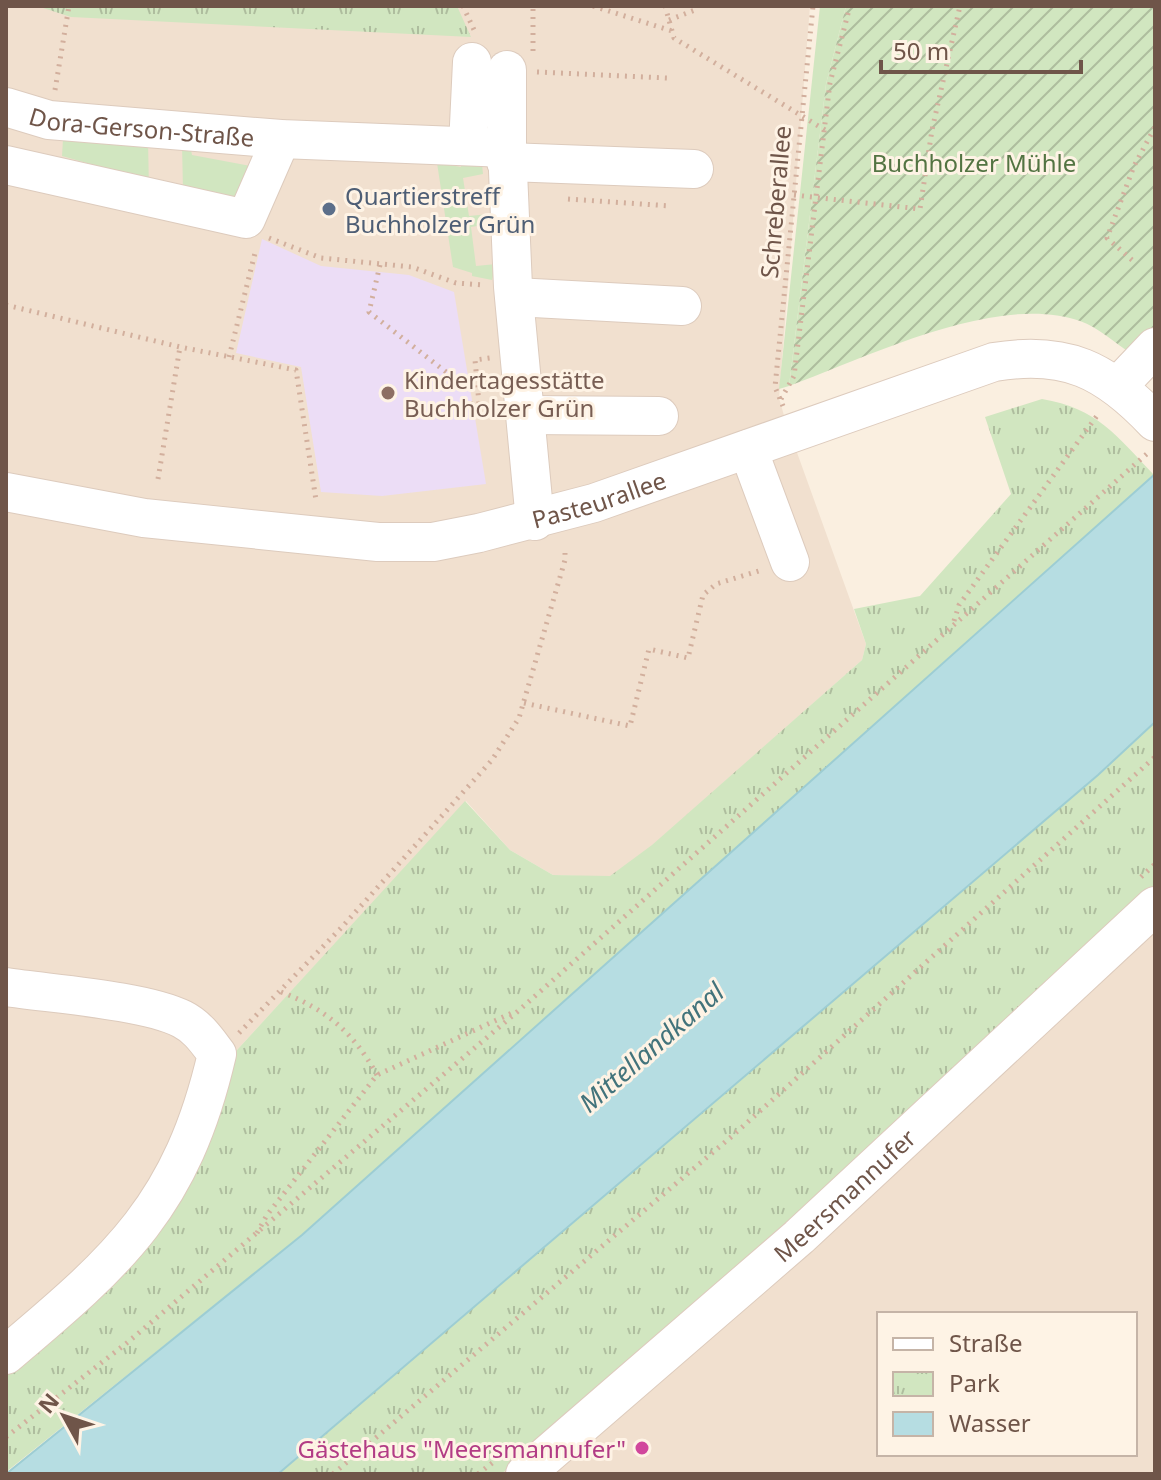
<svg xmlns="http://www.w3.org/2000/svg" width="1161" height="1480" viewBox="0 0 1161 1480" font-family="'Noto Sans',sans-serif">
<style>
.residential{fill:#f1e0cf;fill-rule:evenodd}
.education{fill:#ecddf6}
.grass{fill:#d1e6c0}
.park{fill:url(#park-tufts)}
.garden{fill:url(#garden-furrows)}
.water{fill:#b6dde2;stroke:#9dcdd3;stroke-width:2}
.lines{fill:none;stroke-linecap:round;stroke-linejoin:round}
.minor-casing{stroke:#ddcbbd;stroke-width:40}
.path{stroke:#d2af9d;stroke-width:5;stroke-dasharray:2 6;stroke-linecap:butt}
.minor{stroke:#fff;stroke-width:38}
.service-dot{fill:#5c6f8a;stroke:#fef3e5;stroke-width:3}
.education-dot{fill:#8d6e63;stroke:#fef3e5;stroke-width:3}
.hotel-dot{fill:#d1479c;stroke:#fef3e5;stroke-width:3}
.labels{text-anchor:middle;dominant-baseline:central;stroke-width:6;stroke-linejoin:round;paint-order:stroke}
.street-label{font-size:24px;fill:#6f5549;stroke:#fef3e5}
.park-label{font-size:24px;fill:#537442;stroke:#fef3e5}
.service-label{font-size:24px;fill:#4e5e75;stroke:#fef3e5;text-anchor:start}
.education-label{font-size:24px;fill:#785e54;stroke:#fef3e5;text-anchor:start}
.hotel-label{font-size:24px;fill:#b23c85;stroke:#fef3e5;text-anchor:end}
.water-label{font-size:26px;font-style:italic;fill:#42737b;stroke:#fef3e5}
</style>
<defs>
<pattern id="park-tufts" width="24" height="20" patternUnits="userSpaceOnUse" patternTransform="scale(2)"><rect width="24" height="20" fill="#d1e6c0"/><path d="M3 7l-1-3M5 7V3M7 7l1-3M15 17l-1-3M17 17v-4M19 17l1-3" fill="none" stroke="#aebd9e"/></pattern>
<pattern id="garden-furrows" width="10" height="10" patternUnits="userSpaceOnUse" patternTransform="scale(2)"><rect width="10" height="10" fill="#d1e6c0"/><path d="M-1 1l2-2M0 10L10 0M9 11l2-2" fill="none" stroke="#aebd9e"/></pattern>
</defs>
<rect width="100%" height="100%" fill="#faefe0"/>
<path class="residential" d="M6 6H810L779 398 787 426 580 495 436 527 351 529 105 497 6 475Z
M795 447 866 644 862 660 652 846 610 877 553 875 510 850 466 801 237 1050 214 1115 6 1370V511L339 554Z
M1155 888V1474H501L608 1387ZM879 1314H1135V1454H879Z"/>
<path class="education" d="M262 239 321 266 409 275 454 292 486 484 382 496 321 492 301 367 236 353Z"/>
<path class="grass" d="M820 6H846L826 84 789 386 779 389Z
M63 139 148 141 149 189 136 177 62 156Z
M182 144 190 145 192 155 256 167 241 202 183 191Z
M437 163 461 167V163L482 164 483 174 463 178 469 216 489 214 490 224 471 227 476 266 496 264 492 280 472 276V273L453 267Z"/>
<path class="park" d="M37 6H457L471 37 71 17Z
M1042 399C1097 408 1117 436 1154 475L302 1235 6 1472V1370L92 1298 237 1050 465 801 510 850 553 875 610 876 652 845 862 660 866 644 854 609 920 596 1011 494 985 417Z
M1155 722V888L608 1387 501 1474H278L1098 775Z"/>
<path class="garden" d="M846 6H1155V337L1132 354C1116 344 1098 327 1080 321 997 292 868 357 789 386L826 84Z"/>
<path class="water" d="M1155 474V722L1098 775 278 1474H6L302 1235Z"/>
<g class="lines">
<defs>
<g id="minor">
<path id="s1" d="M6 107 49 120 281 139 507 148 513 287 535 521"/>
<path d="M468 146 472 62"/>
<path d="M507 148V70"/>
<path d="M506 162 694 169"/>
<path d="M6 165 246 219 281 139"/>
<path d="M515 297 682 306"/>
<path d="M1118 386 1155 347"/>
<path d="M526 415 659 416"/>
<path d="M748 449 790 562"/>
<path id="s2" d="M6 492 144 518 378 542H433L479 533 594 503 994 362C1066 350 1106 370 1155 422"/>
<path d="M6 987C52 994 144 1000 182 1019 198 1027 207 1041 217 1054 182 1205 120 1259 6 1355"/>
<path id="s3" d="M525 1474 799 1237 1155 906"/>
</g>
</defs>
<use href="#minor" class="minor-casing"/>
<path class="path" d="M463 6 475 32
M593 6 672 31
M665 6 674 38 825 130
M669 20 695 10V6
M533 51V6
M537 72 667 78
M55 90 69 6
M794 195 920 209 932 130 960 6
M568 199 671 206
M269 238 321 258 412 267 456 283 484 285
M1132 260 1107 238 1134 166 1155 127
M380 265 369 312 455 379 476 377
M6 305 180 347 296 370 316 500
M229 357 256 249
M781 399 794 376 830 83 850 6
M447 406 479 403 475 360 490 358
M783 406 775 387 813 6
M158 479 180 347
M954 621 959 605 1099 413
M524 703 630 726 649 649 688 658 703 595 716 584 762 570
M1141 877 1155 864
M281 992C326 1009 354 1033 377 1075
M239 1033 342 927 492 760 519 718 565 560V553
M257 1233 267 1215 377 1075 514 1012
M6 1437 128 1342 517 1012 1150 451
M333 1474 731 1137 1155 757
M478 1474 496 1460"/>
<use href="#minor" class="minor"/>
</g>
<circle class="service-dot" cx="329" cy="209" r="8"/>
<circle class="education-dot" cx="388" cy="393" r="8"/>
<circle class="hotel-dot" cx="642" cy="1448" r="8"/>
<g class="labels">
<g class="street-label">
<text stroke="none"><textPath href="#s1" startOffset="138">Dora-Gerson-Straße</textPath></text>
<text transform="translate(775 202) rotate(-85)">Schreberallee</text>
<text stroke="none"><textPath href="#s2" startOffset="602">Pasteurallee</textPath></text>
<text stroke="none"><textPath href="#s3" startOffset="424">Meersmannufer</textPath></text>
</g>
<g class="park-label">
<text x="974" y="162">Buchholzer Mühle</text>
</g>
<g class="service-label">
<text x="345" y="195">Quartierstreff<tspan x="345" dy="28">Buchholzer Grün</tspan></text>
</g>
<g class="education-label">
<text x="404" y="379">Kindertagesstätte<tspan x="404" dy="28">Buchholzer Grün</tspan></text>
</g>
<g class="hotel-label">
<text x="626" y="1448">Gästehaus "Meersmannufer"</text>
</g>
<g class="water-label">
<text transform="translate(651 1047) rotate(-41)">Mittellandkanal</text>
</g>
</g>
<rect width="1161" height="1480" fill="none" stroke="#6f5549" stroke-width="16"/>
<rect x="877" y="1312" width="260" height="144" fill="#fef3e5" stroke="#c5b4a7" stroke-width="2"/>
<rect x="893" y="1338" width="40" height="12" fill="#ffffff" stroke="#c5b4a7" stroke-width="2"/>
<text x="949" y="1352" font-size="24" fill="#6f5549">Straße</text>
<rect x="893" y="1372" width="40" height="24" fill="url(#park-tufts)" stroke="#c5b4a7" stroke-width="2"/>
<text x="949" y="1392" font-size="24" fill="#6f5549">Park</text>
<rect x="893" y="1412" width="40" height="24" fill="#b6dde2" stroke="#c5b4a7" stroke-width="2"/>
<text x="949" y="1432" font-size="24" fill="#6f5549">Wasser</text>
<g transform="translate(64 1416) rotate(310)" stroke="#fef3e5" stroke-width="6" paint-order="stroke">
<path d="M0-6L14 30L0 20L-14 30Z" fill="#6f5549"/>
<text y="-12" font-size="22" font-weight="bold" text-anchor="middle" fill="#6f5549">N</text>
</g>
<path d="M881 60v12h200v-12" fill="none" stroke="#6f5549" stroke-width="4"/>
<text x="893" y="60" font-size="24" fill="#6f5549" stroke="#fef3e5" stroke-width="6" paint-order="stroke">50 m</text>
</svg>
